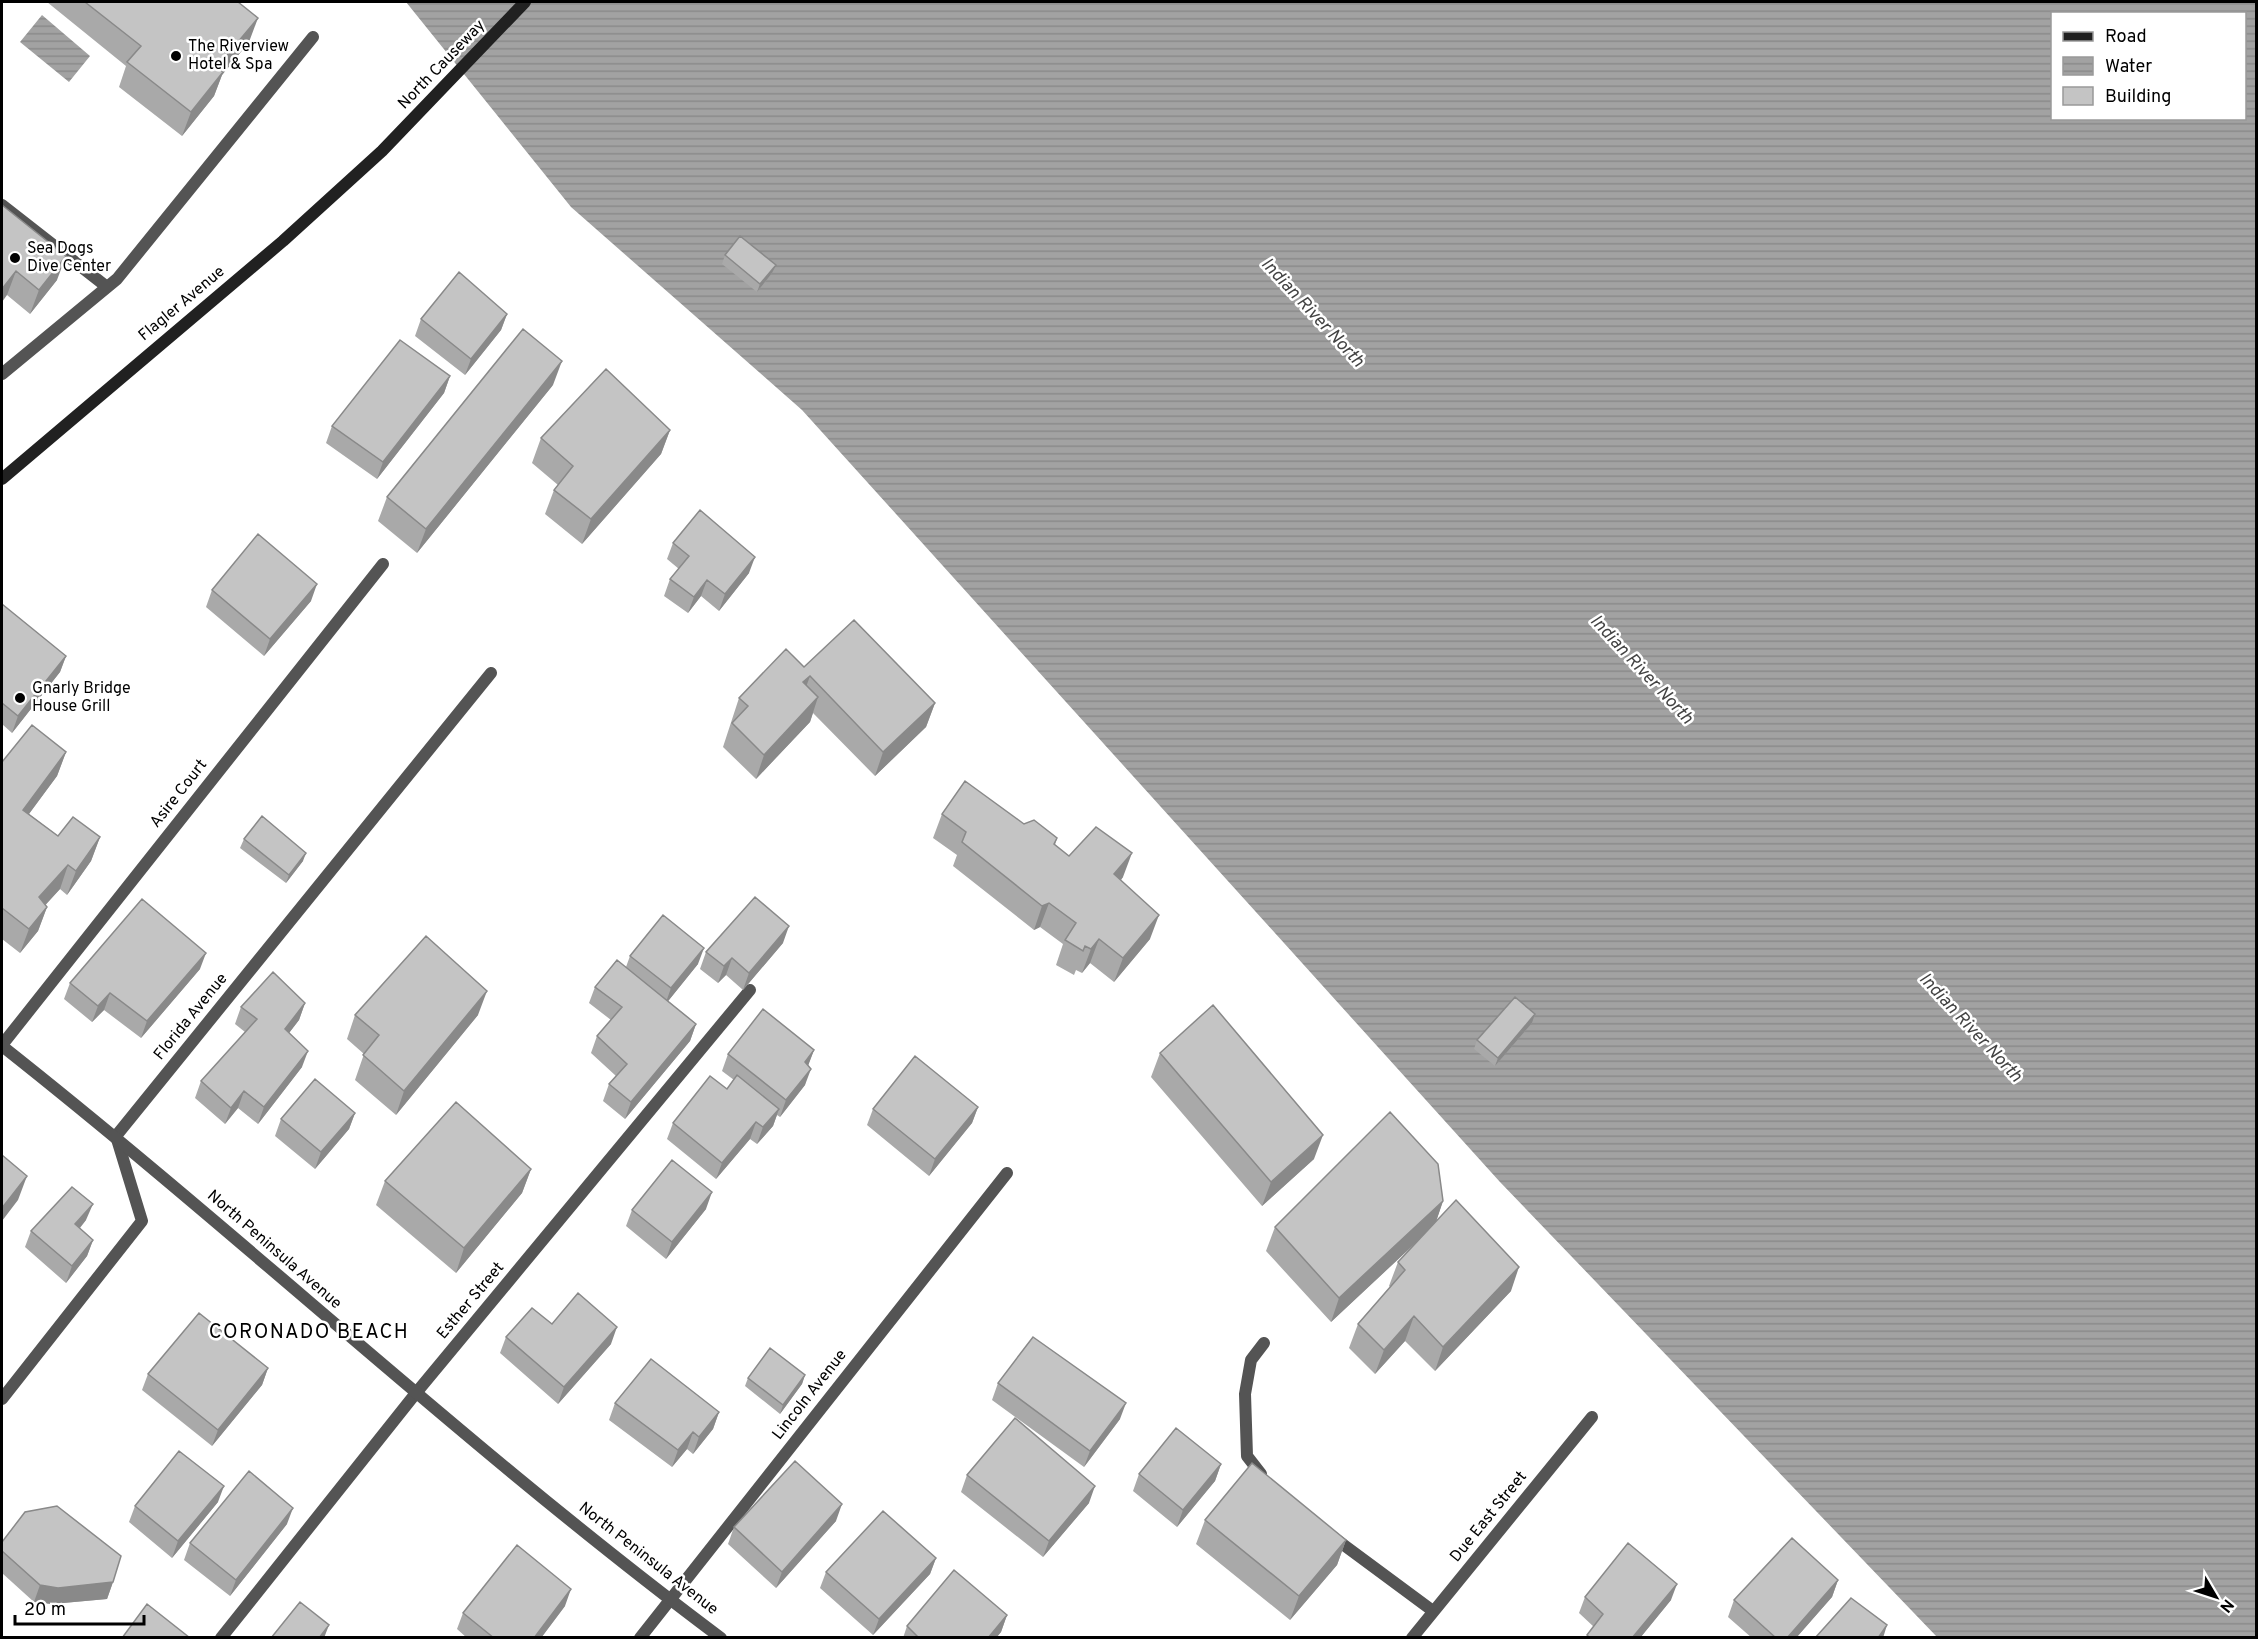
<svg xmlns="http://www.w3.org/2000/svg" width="2258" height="1639" viewBox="0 0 2258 1639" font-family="Overpass,sans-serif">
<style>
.water{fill:url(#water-rules);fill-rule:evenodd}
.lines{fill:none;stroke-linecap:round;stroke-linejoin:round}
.service{stroke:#545454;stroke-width:12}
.minor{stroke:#545454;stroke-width:12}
.tertiary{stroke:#545454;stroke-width:12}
.secondary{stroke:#212121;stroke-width:12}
.wall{fill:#a9a9a9}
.shaded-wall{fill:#898989}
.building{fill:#c4c4c4;stroke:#898989;stroke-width:1.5}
.poi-dot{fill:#000;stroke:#fff;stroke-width:2}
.labels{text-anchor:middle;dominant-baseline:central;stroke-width:5;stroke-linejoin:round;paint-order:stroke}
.poi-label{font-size:16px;fill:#000;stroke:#fff;text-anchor:start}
.street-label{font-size:16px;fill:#000;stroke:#fff}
.water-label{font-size:18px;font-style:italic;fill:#434343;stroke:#fff}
.quarter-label{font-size:20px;letter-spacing:1.5px;fill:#000;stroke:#fff}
</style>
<defs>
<pattern id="water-rules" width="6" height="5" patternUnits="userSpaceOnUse" patternTransform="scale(1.5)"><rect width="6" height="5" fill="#a2a2a2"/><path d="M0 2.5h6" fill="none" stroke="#8a8a8a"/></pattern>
</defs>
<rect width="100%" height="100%" fill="#fff"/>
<path class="water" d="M406 2H2256V1637H1937L1500 1182 802 410 571 207ZM2052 14H2244V118H2052Z
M42 15 90 56 69 82 20 42Z"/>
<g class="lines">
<path class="service" d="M1261 1474 1247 1456 1245 1394 1251 1360 1264 1343
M1333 1537 1433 1611"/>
<path class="minor" d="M2 205 107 287
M2 374 117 279 313 37
M2 1045 383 564
M2 1399 142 1221 116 1136 491 673
M221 1638 416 1393 750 990
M640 1638 1007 1173
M1412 1638 1592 1417"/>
<path class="tertiary" d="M2 1046C245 1238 472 1452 721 1638"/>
<path class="secondary" d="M2 479 283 241 382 151 525 2"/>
</g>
<path class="wall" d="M47 2H238L249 42 222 75 214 96 182 136 119 87 126 66Z
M2 205 57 280 30 314 7 295Z
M725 255 772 273 757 292 722 264Z
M507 314 501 330 465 375 415 336 421 319Z
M450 376 444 393 377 479 326 443 332 426Z
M553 385 417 553 378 521 387 497Z
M670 430 661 454 582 544 545 514 554 490 558 485 532 463 541 438Z
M673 543 749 573 719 611 701 596 688 613 664 596 670 579 679 569 667 559Z
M212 590 311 601 264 656 206 607Z
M2 604 66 656 60 672 12 733 2 724Z
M804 667 935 703 926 727 875 776 813 713 810 722 756 779 723 747 739 698Z
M66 752 57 776 29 814 58 836 100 837 91 861 67 895 60 889 45 905 47 907 38 931 20 953 2 939V762Z
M942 814 1024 824 1057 838 1055 845 1069 856 1123 877 1121 880 1150 939 1114 982 1090 963 1082 973 1076 970 1074 975 1056 965 1063 944 1040 927 1034 930 953 866 957 855 933 838Z
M244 839 303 861 286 883 240 848Z
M783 943 743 990 726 975 718 983 700 969 706 952Z
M630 956 698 964 668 1001 696 1024 690 1041 625 1119 603 1101 609 1084 616 1076 591 1053 597 1036 611 1020 589 1003 595 987 626 967Z
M200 969 141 1038 104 1010 92 1022 64 999 70 983Z
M305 1003 299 1020 289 1033 302 1067 258 1124 238 1108 225 1124 195 1098 201 1081 245 1032 235 1024 241 1007Z
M1535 1014 1532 1023 1495 1066 1474 1049 1477 1040Z
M355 1015H478L396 1115 355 1080 364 1054 347 1039Z
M814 1050 808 1065 805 1085 780 1117 777 1115 773 1126 757 1144 750 1139 716 1179 667 1139 673 1123 727 1089 734 1080 722 1071 728 1054Z
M1160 1053 1314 1159 1262 1206 1151 1077Z
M978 1107 972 1123 929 1176 867 1125 873 1109Z
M355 1113 349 1129 315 1169 275 1136 281 1119Z
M531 1169 522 1193 456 1273 376 1205 385 1181Z
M1443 1201 1436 1221 1511 1291 1435 1371 1405 1341 1375 1374 1349 1348 1358 1324 1390 1287 1389 1286 1398 1262 1417 1241 1331 1322 1266 1251 1275 1227Z
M706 1209 666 1259 626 1226 632 1210Z
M86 1220 80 1228 93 1240 87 1256 66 1283 25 1247 31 1231Z
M552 1324 611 1344 558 1404 500 1353 506 1337Z
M268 1368 262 1385 212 1446 142 1390 148 1374Z
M805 1375 802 1384 780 1414 745 1386 748 1378Z
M998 1383 1120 1419 1084 1467 992 1400Z
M615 1403 719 1412 713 1429 693 1454 687 1449 672 1467 609 1420Z
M1221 1464 1215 1481 1177 1527 1133 1491 1139 1474Z
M967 1475 1089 1503 1043 1557 961 1492Z
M218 1502 172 1558 129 1522 135 1506Z
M1205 1520 1346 1540 1337 1565 1290 1620 1196 1544Z
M836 1521 776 1588 728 1544 734 1527Z
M287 1524 230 1596 184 1560 190 1543Z
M2 1542 113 1582 107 1599 52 1604 34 1602 2 1573Z
M936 1558 930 1574 873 1635 820 1588 826 1572Z
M1838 1580 1832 1597 1796 1638H1752L1728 1617 1734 1600Z
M1585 1597 1671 1600 1640 1638H1586L1594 1627 1579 1613Z
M565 1606 541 1638H467L457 1629 463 1613Z
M1007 1615 1001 1632 996 1638H903L907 1626Z"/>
<path class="shaded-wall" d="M258 18 249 42 222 75 214 96 182 136 191 112 217 67Z
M66 256 57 280 30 314 39 290Z
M776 265 772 273 757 292 760 284Z
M16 271 7 295 2 302V289Z
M507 314 501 330 465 375 471 359Z
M562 361 553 385 417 553 426 529Z
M450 376 444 393 377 479 383 462Z
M670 430 661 454 582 544 591 519Z
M755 557 749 573 719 611 725 594Z
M707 580 701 596 688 613 694 597Z
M317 584 311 601 264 656 270 639Z
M66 656 60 672 12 733 18 716Z
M810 676 801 701 803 682Z
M818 697 810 722 756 779 764 755Z
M935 703 926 727 875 776 883 752Z
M66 752 57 776 14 834 23 810Z
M100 837 91 861 67 895 76 871Z
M306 853 303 861 286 883 289 875Z
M1132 853 1123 877 1106 899 1114 874Z
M68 865 60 889 30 922 39 897Z
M1049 903 1040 927 1034 930 1042 906Z
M47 907 38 931 20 953 29 929Z
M1159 915 1150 939 1114 982 1123 958Z
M789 926 783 943 743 990 749 973Z
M1099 939 1090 963 1082 973 1091 949Z
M704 948 698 964 665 1005 671 988Z
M206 953 200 969 141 1038 147 1021Z
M732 958 726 975 718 983 724 966Z
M487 991 478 1015 396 1115 404 1091Z
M110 993 104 1010 92 1022 98 1006Z
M305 1003 299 1020 279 1046 285 1029Z
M1535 1014 1532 1023 1495 1066 1498 1058Z
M696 1024 690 1041 625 1119 631 1102Z
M814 1050 808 1066 805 1062Z
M308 1051 302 1067 258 1124 264 1107Z
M811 1069 805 1085 780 1117 786 1100Z
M244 1091 238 1108 225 1124 231 1108Z
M978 1107 972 1123 929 1176 935 1159Z
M779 1109 773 1126 757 1144 763 1127Z
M355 1113 349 1129 315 1169 321 1152Z
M756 1122 750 1139 716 1179 722 1163Z
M1323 1135 1314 1159 1262 1206 1271 1182Z
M531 1169 522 1193 456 1273 464 1248Z
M27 1176 18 1200 2 1221V1208Z
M712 1192 706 1209 666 1259 672 1242Z
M1443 1201 1435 1225 1331 1322 1339 1298Z
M93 1204 86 1220 69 1241 75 1224Z
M93 1240 87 1256 66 1283 72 1266Z
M1519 1267 1511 1291 1435 1371 1443 1347Z
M1414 1316 1405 1341 1375 1374 1384 1350Z
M617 1327 611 1344 558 1404 564 1387Z
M268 1368 262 1385 212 1446 218 1430Z
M805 1375 802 1384 780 1414 783 1405Z
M1126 1403 1120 1419 1084 1467 1090 1451Z
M719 1412 713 1429 693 1454 699 1437Z
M693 1432 687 1449 672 1467 678 1450Z
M1221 1464 1215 1481 1177 1527 1183 1510Z
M224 1486 218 1502 172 1558 178 1541Z
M1095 1486 1089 1503 1043 1557 1049 1541Z
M842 1504 836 1521 776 1588 782 1572Z
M293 1508 287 1524 230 1596 236 1580Z
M1346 1540 1337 1565 1290 1620 1299 1596Z
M936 1558 930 1574 873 1635 879 1619Z
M1838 1580 1832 1597 1796 1638H1787Z
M113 1582 107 1599 52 1604 34 1602 40 1585Z
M1677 1584 1671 1600 1640 1638H1632Z
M571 1589 565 1606 541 1638H534Z
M1007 1615 1001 1632 996 1638H988Z
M329 1625 324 1638H319Z
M1887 1625 1883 1638H1878Z"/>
<path class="building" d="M85 2H238L258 18 217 67 223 72 191 112 127 62 141 46Z
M2 205 66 256 39 290 16 271 2 289Z
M740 236 776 265 760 284 725 255Z
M459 272 507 314 471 359 421 319Z
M523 329 562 361 426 529 387 497Z
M400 340 450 376 383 462 332 426Z
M606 369 670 430 591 519 554 490 573 466 541 438Z
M700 510 755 557 725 594 707 580 694 597 670 579 689 556 673 543Z
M258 534 317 584 270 639 212 590Z
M2 604 66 656 18 716 2 703Z
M854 620 935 703 883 752 810 676 803 682 818 697 764 755 732 723 748 706 739 698 786 649 804 667Z
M32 725 66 752 23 810 58 836 73 817 100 837 76 871 68 865 39 897 47 907 29 929 2 908V762Z
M965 781 1024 824 1034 820 1057 838 1054 844 1069 856 1096 827 1132 853 1114 874 1159 915 1123 958 1099 939 1091 949 1085 946 1083 951 1065 940 1076 923 1049 903 1042 906 962 842 966 832 942 814Z
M262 816 306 853 289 875 244 839Z
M755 897 789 926 749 973 732 958 724 966 706 952Z
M142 899 206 953 147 1021 110 993 98 1006 70 983Z
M663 915 704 948 671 988 630 956Z
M426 936 487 991 404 1091 363 1055 379 1035 355 1015Z
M617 960 696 1024 631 1102 609 1084 627 1064 597 1036 622 1007 595 987Z
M273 972 305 1003 285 1029 308 1051 264 1107 244 1091 231 1108 201 1081 257 1019 241 1007Z
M1515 997 1535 1014 1498 1058 1477 1040Z
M1213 1005 1323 1135 1271 1182 1160 1053Z
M763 1009 814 1050 805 1062 811 1069 786 1100 728 1054Z
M915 1056 978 1107 935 1159 873 1109Z
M737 1075 779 1109 763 1127 756 1122 722 1163 673 1123 710 1076 727 1089Z
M315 1079 355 1113 321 1152 281 1119Z
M456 1102 531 1169 464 1248 385 1181Z
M1390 1112 1438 1164 1443 1201 1339 1298 1275 1227Z
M2 1155 27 1176 2 1208Z
M672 1160 712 1192 672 1242 632 1210Z
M72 1187 93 1204 75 1224 93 1240 72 1266 31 1231Z
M1456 1200 1519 1267 1443 1347 1414 1316 1384 1350 1358 1324 1405 1270 1398 1262Z
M578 1293 617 1327 564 1387 506 1337 532 1308 552 1324Z
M199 1313 268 1368 218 1430 148 1374Z
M1033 1337 1126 1403 1090 1451 998 1383Z
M770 1348 805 1375 783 1405 748 1378Z
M651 1359 719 1412 699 1437 693 1432 678 1450 615 1403Z
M1015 1418 1095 1486 1049 1541 967 1475Z
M1176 1428 1221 1464 1183 1510 1139 1474Z
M179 1451 224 1486 178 1541 135 1506Z
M795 1461 842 1504 782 1572 734 1527Z
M1252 1463 1346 1540 1299 1596 1205 1520Z
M249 1471 293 1508 236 1580 190 1543Z
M57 1506 121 1556 113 1582 58 1588 40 1585 2 1551V1542L25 1512Z
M883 1511 936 1558 879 1619 826 1572Z
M1792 1538 1838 1580 1787 1638H1776L1734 1600Z
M1628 1543 1677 1584 1632 1638H1590L1587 1635 1603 1614 1585 1597Z
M517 1545 571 1589 534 1638H494L463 1613Z
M954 1570 1007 1615 988 1638H919L907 1626Z
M1851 1598 1887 1625 1878 1638H1815Z
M300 1602 329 1625 319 1638H271Z
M147 1604 190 1638H122Z"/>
<g class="poi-dot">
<circle cx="176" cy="56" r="6"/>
<circle cx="15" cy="258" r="6"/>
<circle cx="20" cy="698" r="6"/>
</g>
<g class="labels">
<g class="poi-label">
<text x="188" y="47">The Riverview<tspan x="188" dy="18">Hotel &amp; Spa</tspan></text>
<text x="27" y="249">Sea Dogs<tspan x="27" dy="18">Dive Center</tspan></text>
<text x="32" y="689">Gnarly Bridge<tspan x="32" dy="18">House Grill</tspan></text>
</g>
<g class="street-label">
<text transform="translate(442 65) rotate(-46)">North Causeway</text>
<text transform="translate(182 304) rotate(-40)">Flagler Avenue</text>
<text transform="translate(179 794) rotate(-52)">Asire Court</text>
<text transform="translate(191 1017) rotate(-51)">Florida Avenue</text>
<text transform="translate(274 1250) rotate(41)">North Peninsula Avenue</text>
<text transform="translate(471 1301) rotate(-50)">Esther Street</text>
<text transform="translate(810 1395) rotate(-52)">Lincoln Avenue</text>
<text transform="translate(1489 1517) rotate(-51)">Due East Street</text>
<text transform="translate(648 1559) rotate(38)">North Peninsula Avenue</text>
</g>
<g class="water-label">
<text transform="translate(1312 313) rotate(47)">Indian River North</text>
<text transform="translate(1641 670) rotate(47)">Indian River North</text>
<text transform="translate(1970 1028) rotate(47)">Indian River North</text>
</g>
<g class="quarter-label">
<text x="309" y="1333">CORONADO BEACH</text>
</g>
</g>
<rect width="2258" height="1639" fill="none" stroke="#000000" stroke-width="6"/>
<rect x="2051" y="12" width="195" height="108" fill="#ffffff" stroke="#999999" stroke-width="1.5"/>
<rect x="2063" y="32" width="30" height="9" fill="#212121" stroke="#999999" stroke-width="1.5"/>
<text x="2105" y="42" font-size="18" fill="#000000">Road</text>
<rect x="2063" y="57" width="30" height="18" fill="url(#water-rules)" stroke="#999999" stroke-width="1.5"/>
<text x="2105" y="72" font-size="18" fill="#000000">Water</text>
<rect x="2063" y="87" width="30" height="18" fill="#c4c4c4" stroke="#999999" stroke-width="1.5"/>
<text x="2105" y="102" font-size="18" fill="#000000">Building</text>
<g transform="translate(2216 1597) rotate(129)" stroke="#ffffff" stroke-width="4.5" paint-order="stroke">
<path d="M0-4.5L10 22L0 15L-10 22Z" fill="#000000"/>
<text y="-9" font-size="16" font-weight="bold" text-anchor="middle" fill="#000000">N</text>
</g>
<path d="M15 1615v9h129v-9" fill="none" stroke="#000000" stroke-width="3"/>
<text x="24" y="1615" font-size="18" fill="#000000" stroke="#ffffff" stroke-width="4.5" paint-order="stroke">20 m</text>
</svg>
